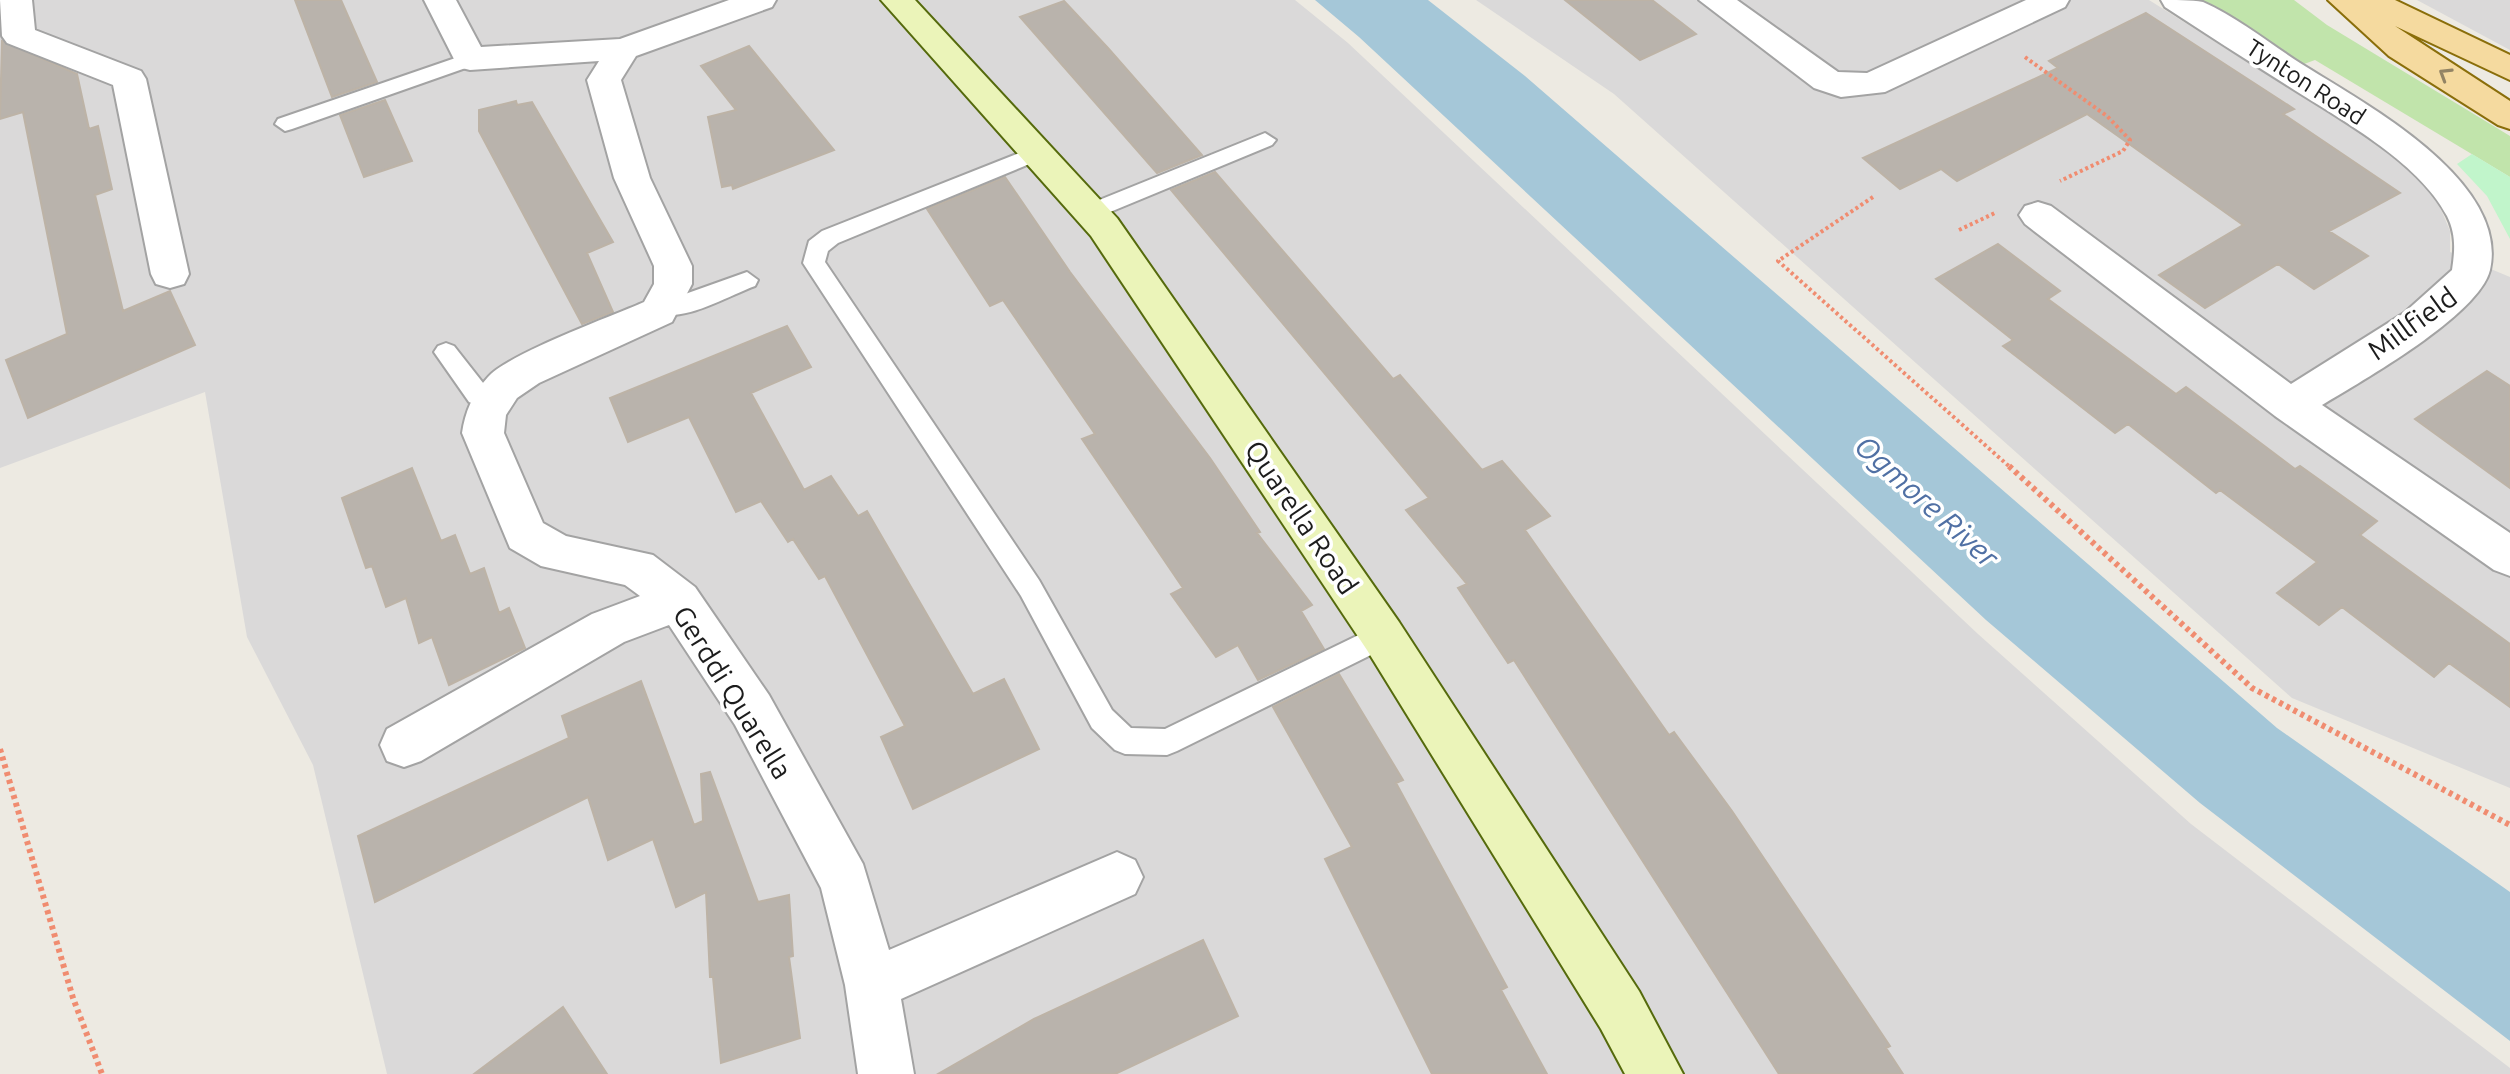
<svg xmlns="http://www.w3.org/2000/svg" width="2510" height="1074" viewBox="0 0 2510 1074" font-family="Ubuntu,sans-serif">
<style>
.residential{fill:#dad9d9}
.grass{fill:#c1e4ab}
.park{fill:#c1f5cb}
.water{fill:#a5c7d8}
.building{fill:#b9b3ac;stroke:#bdb3a6;stroke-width:2}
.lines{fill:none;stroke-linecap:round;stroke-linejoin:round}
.lane-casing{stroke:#a3a3a3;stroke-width:4}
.street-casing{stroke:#a3a3a3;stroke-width:4}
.secondary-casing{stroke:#556a0c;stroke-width:4}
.primary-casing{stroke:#8a6e0a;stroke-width:4}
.path-far1{stroke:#f08c70;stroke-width:4;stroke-dasharray:3 3;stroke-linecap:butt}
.path{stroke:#f08c70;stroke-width:6;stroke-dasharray:4 4;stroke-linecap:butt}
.lane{fill:#fff;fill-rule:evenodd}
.street{fill:#fff;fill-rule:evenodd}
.secondary{fill:#ebf4b9;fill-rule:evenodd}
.primary{fill:#f5da9f;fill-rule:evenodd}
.oneway{stroke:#938464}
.labels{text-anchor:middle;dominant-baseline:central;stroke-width:7;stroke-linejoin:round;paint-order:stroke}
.far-street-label{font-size:24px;fill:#1c1c1c;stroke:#fff}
.street-label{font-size:28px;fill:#1c1c1c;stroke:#fff}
.water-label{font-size:30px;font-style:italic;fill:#5070a4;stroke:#fff}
</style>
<rect width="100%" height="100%" fill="#edeae2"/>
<path class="residential" d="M0 0H1295L1348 43 1978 634 2191 824 2510 1068V1074H387L313 765 247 637 205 392 0 468Z
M1476 0H2149L2400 158 2435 195 2450 231V252L2510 277V788L2292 698 1614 94Z
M2417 0H2510V50Z"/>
<path class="grass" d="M2197 0H2294L2327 25 2510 136V177L2315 60 2304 64Z"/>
<path class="park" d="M2472 154 2510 177V239L2487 196 2457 164Z"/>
<path class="water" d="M1315 0H1428L1525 76 2277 728 2510 892V1041L2200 803 1986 620 1359 37Z"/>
<path class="building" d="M295 0H341L377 82 332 97Z
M1565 0H1652L1696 34 1640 60Z
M1064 1 1108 48 1202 155 1157 173 1020 17Z
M2146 13 2294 109 2283 114 2400 193 2329 231 2368 256 2314 289 2278 264 2205 308 2159 275 2243 225 2087 114 1957 181 1941 169 1900 189 1863 158 2058 68 2049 61Z
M2 41 77 74 89 129 98 126 112 189 95 195 123 311 170 291 195 345 28 418 6 360 67 334 23 112 0 119Z
M749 46 834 150 733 189 732 185 722 187 708 117 736 110 701 66Z
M385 100 412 161 364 177 340 115Z
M516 101 517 105 532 102 613 242 587 253 613 312 582 324 479 131V110Z
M1215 172 1393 379 1400 375 1482 470 1502 461 1550 516 1525 530 1669 735 1674 732 1732 811 1890 1046 1886 1048 1903 1074H1779L1514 660 1508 663 1458 588 1467 584 1406 510 1429 498 1171 190Z
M1005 177 1070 272 1210 458 1260 532 1257 533 1312 605 1301 611 1324 649 1258 680 1238 645 1216 657 1171 594 1183 588 1082 439 1095 434 1003 300 990 306 927 209Z
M1998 244 2060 291 2048 299 2176 394 2186 387 2295 469 2300 466 2377 521 2360 535 2510 644V707L2449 663 2434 677 2342 607 2319 625 2277 593 2317 562 2220 490 2216 493 2128 424 2115 433 2003 346 2013 340 1936 279Z
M787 326 811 367 751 393 804 490 831 476 858 516 867 511 973 694 1004 679 1039 749 913 809 881 737 905 726 825 576 819 579 793 539 788 542 761 501 736 512 689 417 628 442 610 398Z
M2487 371 2510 386V488L2415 419Z
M412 468 441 541 455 535 470 574 484 568 499 613 509 608 525 648 449 685 432 637 419 643 406 598 386 607 372 566 366 568 342 498Z
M1339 674 1403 780 1396 783 1507 987 1501 990 1547 1074H1432L1325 859 1352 847 1273 707Z
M641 681 694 825 703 821 701 774 710 772 758 902 789 895 793 956 789 957 800 1038 721 1063 713 977H710L706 892 676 907 653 839 608 860 588 797 375 902 358 836 569 738 562 716Z
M1203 940 1238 1016 1115 1074H938L1034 1019Z
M563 1007 607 1074H474Z"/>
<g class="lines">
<defs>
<path id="lane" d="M470 53 477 54 480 59 477 64 292 129 285 131 275 124 278 119Z
M1265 133 1276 140 1272 145 1098 217H1082L1079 212 1082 207Z
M1037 146 1048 153 1044 158 838 243 828 251 825 262 1039 580 1112 710 1131 728 1165 729 1373 628 1383 624 1393 628 1397 636 1393 644 1177 751 1167 755 1125 754 1115 750 1092 728 1021 596 803 263 809 241 822 231Z
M747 272 758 280 755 286C725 297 685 323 653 313L649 307 653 301 674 298Z
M446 343 454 346 487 388 502 395 505 402 502 409 493 411 469 402 434 352 438 346Z"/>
<path id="street" d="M0 0H32L35 30 141 71 146 79 189 274 184 284 170 288 156 284 151 274 113 85 7 43 2 36Z
M424 0H456L481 47 620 39 729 0H776L772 7 636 56 621 80 650 178 692 266V284L672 322 539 383 517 398 506 415 504 433 543 523 566 536 653 555 695 587 769 695 863 864 889 950 1117 852 1135 860 1143 877 1135 894 901 999 914 1074H858L845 985 821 888 735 725 669 625 624 642 421 761 404 767 387 761 380 745 387 729 592 614 640 596 625 585 541 566 510 548 462 433C465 412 473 393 488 377 508 354 610 317 644 302L654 284V266L614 178 587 80 599 61 470 70 458 67Z
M1699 0H1737L1838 72 1867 73 2026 0H2069L2065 7 1885 92 1841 97 1814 88Z
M2161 0C2173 0 2192 0 2203 2 2237 17 2269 43 2300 63 2362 102 2510 180 2490 270 2479 315 2362 381 2322 405L2510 533V576L2494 570 2275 416 2025 224 2019 215 2025 206 2038 202 2051 206 2291 384 2404 313 2452 270C2455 250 2456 234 2447 216 2418 160 2336 117 2285 84 2245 59 2205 33 2165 7Z"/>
<path id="secondary" d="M881 0H915L1117 218 1399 622 1639 991 1683 1074H1625L1601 1029 1367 650 1091 236Z"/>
<path id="primary" d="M2328 0H2395L2510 55V80L2395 26 2510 101V129L2498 125 2389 56Z"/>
</defs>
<use href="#lane" class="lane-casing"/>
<use href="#street" class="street-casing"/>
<use href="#secondary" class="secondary-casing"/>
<use href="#primary" class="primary-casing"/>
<path class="path-far1" d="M2025 57 2107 116 2130 140 2123 151 2060 181
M1873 197 1778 261 2011 468
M1959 230 1997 212"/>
<path class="path" d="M2009 466 2252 688 2510 825
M0 749 73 998 102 1074"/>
<use href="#lane" class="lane"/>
<use href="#street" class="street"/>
<use href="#secondary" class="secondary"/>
<use href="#primary" class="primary"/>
</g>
<defs><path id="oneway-chevron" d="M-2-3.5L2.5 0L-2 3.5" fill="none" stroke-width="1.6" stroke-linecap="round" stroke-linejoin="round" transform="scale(2)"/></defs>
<use class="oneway" href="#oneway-chevron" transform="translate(2445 74) rotate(-148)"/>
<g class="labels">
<g class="far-street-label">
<text transform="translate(2306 82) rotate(33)">Tynton Road</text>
</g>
<g class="street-label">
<text transform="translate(2412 323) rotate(-36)">Millfield</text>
<text transform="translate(1302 517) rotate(56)">Quarella Road</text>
<text transform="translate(733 692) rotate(58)">Gerddi Quarella</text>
</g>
<g class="water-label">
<text transform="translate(1927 501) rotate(42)">Ogmore River</text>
</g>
</g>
</svg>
